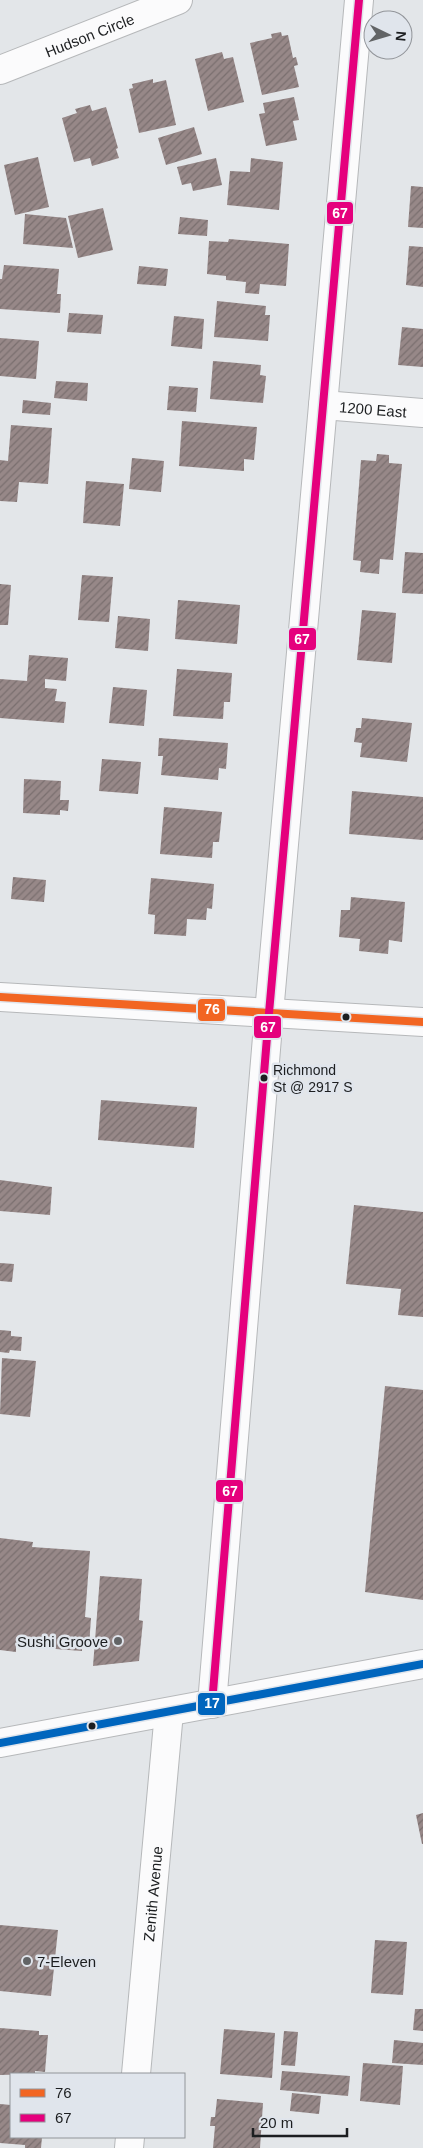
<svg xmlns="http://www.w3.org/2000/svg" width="423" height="2148" viewBox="0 0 423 2148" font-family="Helvetica,sans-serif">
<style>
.building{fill:url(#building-hatch)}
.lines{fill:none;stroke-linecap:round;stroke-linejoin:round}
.street-casing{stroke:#b6b8ba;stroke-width:30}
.secondary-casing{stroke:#b6b8ba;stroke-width:30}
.street{stroke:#fbfbfc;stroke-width:28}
.secondary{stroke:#fbfbfc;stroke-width:28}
.bus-1-casing{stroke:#e0e5ec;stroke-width:11}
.bus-2-casing{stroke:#e0e5ec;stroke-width:11}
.bus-3-casing{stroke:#e0e5ec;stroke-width:11}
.bus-1{stroke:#f26522;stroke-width:8}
.bus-2{stroke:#e5007d;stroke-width:8}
.bus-3{stroke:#0065bd;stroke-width:8}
.bus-dot{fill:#1c1e20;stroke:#e0e5ec;stroke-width:2}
.poi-dot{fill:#626466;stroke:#e0e5ec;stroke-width:2}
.labels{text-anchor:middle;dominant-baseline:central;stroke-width:5;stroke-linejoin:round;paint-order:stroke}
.bus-label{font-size:14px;fill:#1c1e20;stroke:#e0e5ec;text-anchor:start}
.street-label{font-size:15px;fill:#1c1e20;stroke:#e0e5ec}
.poi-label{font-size:15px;fill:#1c1e20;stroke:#e0e5ec;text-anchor:end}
.line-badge{stroke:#e0e5ec;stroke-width:2}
.badge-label{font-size:14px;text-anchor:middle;font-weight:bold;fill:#fff}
</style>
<defs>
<pattern id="building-hatch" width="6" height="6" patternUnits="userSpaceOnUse" patternTransform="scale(1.25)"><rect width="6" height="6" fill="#978888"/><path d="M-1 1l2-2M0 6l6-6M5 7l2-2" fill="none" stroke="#7a6f6f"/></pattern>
</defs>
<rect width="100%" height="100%" fill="#e3e6e9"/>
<path class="building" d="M281 32 282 36 288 35 293 58 296 57 298 65 294 66 299 87 262 95 250 43 272 38 271 34Z
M222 52 224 59 233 57 244 102 208 111 195 59Z
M153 79V83L166 80 176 125 139 133 129 89 133 88 132 84Z
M294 97 299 120 293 121 297 140 266 146 259 114 265 113 263 103Z
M90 105 92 111 106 107 118 148 116 149 119 158 92 166 90 158 74 162 62 118 77 113 75 109Z
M194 127 202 154 166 165 158 138Z
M38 157 49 207 15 215 4 165Z
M216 158 222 185 193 191 191 183 182 185 177 167Z
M251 158 283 162 279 210 227 205 230 171 250 172Z
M411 186 423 187V228L408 227Z
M103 208 113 250 78 258 68 216Z
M25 214 66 218 73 248 23 244Z
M180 217 208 220 207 236 178 234Z
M229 239 289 244 286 286 260 284 259 294 245 293 246 282 226 280V276L207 274 209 241 228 242Z
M409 246 423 247V287L406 285Z
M4 265 59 269 57 294H61L60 313 0 309V279H2Z
M139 266 168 269 166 286 137 284Z
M217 301 266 306 265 315H270L268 341 214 337Z
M69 313 103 315 101 334 67 332Z
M174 316 204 319 202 349 171 346Z
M402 327 423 329V367L398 365Z
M0 338 39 341 36 379 0 376Z
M213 361 261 365 260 375 266 376 263 403 210 399Z
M56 381 88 383 87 401 54 398Z
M169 386 198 388 196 412 167 410Z
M23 400 51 403 50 415 22 413Z
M182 421 257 427 254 460 244 459V471L179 466Z
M11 425 52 428 48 484 19 482 17 502 0 501V460L8 461Z
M377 454 389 455V463L402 464 393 560 380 559 379 574 360 572 361 561 353 560 361 460 376 461Z
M132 458 164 461 161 492 129 489Z
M86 481 124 484 120 526 83 523Z
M405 552 423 553V594L402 593Z
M82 575 113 577 109 622 78 620Z
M0 584 11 585 8 625H0Z
M178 600 240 605 237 644 175 639Z
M362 610 396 613 392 663 357 660Z
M118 616 150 619 148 651 115 648Z
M29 655 68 658 66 681 45 679V688L57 689 55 701 66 702 64 723 0 718V679L27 681Z
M177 669 232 673 230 702H224L223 719 173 716Z
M113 687 147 690 144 726 109 723Z
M362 718 412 723 407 762 360 757 362 743 354 742 356 728H361Z
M159 738 228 743 226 769 219 768 218 780 161 775 163 756H158Z
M102 759 141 762 138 794 99 791Z
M24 779 61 781 60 800H69L68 811 60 810V815L23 813Z
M352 791 423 797V840L349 834Z
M164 807 222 812 219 842H213L212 858 160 854Z
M13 877 46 880 44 902 11 899Z
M151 878 214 884 212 909 207 908 206 920 187 919 186 936 154 934 155 915 148 914Z
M351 897 405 902 402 942 389 940 388 954 359 951 360 939 339 937 341 910H350Z
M101 1100 197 1107 194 1148 98 1140Z
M0 1180 52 1187 50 1215 0 1211Z
M354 1205 423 1212V1317L398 1315 401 1289 346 1284Z
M0 1263 14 1264 12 1282 0 1281Z
M0 1330 11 1331V1336L22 1337 21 1351 10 1350 9 1353 0 1352Z
M2 1358 36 1361 30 1417 0 1414Z
M385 1386 423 1390V1600L365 1592Z
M0 1538 33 1542 32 1547 90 1551 85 1617 91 1618 89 1646H82V1651L16 1646V1652L0 1650Z
M100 1576 142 1579 139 1620 143 1621 139 1661 93 1666Z
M423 1813V1844H422L416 1815Z
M0 1925 58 1930 51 1996 0 1991Z
M375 1940 407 1942 403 1995 371 1993Z
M415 2009H423V2031L413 2030Z
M0 2028 39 2031V2035H48L45 2072 35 2071V2074L0 2075Z
M224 2029 275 2033 272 2078 220 2074Z
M284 2031 298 2032 295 2066 281 2065Z
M394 2040 423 2043V2065L392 2063Z
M363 2063 403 2066 400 2105 360 2101Z
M282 2071 350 2076 348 2096 280 2090Z
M292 2093 321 2096 319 2114 290 2111Z
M217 2099 263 2103 260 2148H213L215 2126H210L211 2117H215Z
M0 2104 11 2105V2137H42L41 2148H25V2145L0 2143Z"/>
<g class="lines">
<defs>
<g id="street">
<path id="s1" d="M0 70 178 0"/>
<path id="s2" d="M323 405 423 413"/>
<path d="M212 1704 269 1013 359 0"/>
<path id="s3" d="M136 2074 169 1712"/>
<path d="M129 2148 130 2137"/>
</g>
<path id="secondary" d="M0 997 423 1022
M0 1743 423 1664"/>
</defs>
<use href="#street" class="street-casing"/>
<use href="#secondary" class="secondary-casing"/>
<use href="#street" class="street"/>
<use href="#secondary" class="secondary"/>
<defs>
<path id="bus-1" d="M0 997 423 1022"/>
<path id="bus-2" d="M212 1704 269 1013 359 0"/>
<path id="bus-3" d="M0 1743 423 1664"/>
</defs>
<use href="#bus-1" class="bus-1-casing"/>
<use href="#bus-2" class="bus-2-casing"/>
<use href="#bus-3" class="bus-3-casing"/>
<use href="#bus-1" class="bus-1"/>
<use href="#bus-2" class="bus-2"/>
<use href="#bus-3" class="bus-3"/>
</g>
<g class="bus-dot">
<circle cx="346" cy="1017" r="4.5"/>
<circle cx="264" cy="1078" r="4.5"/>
<circle cx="92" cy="1726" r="4.5"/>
</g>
<g class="poi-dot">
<circle cx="118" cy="1641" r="5"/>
<circle cx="27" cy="1961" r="5"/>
</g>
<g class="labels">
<g class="bus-label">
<text x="273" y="1070">Richmond<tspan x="273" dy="17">St @ 2917 S</tspan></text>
</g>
<g class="street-label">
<text stroke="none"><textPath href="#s1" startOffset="96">Hudson Circle</textPath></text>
<text stroke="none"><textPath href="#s2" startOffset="50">1200 East</textPath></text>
<text stroke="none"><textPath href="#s3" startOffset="181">Zenith Avenue</textPath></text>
</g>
<g class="poi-label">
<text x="108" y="1641">Sushi Groove</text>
<text x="37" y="1961" text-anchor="start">7-Eleven</text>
</g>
</g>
<g class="line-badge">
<rect x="326" y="201" width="28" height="24" rx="5" fill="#e5007d"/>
<rect x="288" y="627" width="29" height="24" rx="5" fill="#e5007d"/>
<rect x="197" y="998" width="29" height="24" rx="5" fill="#f26522"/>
<rect x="253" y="1015" width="29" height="24" rx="5" fill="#e5007d"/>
<rect x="215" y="1479" width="29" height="24" rx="5" fill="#e5007d"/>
<rect x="197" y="1692" width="29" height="24" rx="5" fill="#0065bd"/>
</g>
<g class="badge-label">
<text x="340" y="218">67</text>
<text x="302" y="644">67</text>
<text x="212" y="1014">76</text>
<text x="268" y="1032">67</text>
<text x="230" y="1496">67</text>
<text x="212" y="1708">17</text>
</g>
<rect x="10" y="2073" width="175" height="65" fill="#e0e5ec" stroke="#92959a"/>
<rect x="20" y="2089" width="25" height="8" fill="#f26522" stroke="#92959a"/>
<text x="55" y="2098" font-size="15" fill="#1c1e20">76</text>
<rect x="20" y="2114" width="25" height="8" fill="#e5007d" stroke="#92959a"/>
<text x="55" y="2123" font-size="15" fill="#1c1e20">67</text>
<g transform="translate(388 35) rotate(95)"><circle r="24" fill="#e0e5ec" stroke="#92959a"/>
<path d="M0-4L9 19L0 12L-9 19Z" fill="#626466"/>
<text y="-8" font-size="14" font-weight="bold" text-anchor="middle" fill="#1c1e20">N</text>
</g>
<path d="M253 2128v8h94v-8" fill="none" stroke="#1c1e20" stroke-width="2.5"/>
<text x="260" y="2128" font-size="15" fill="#1c1e20" stroke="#e0e5ec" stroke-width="4" paint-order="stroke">20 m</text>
</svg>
